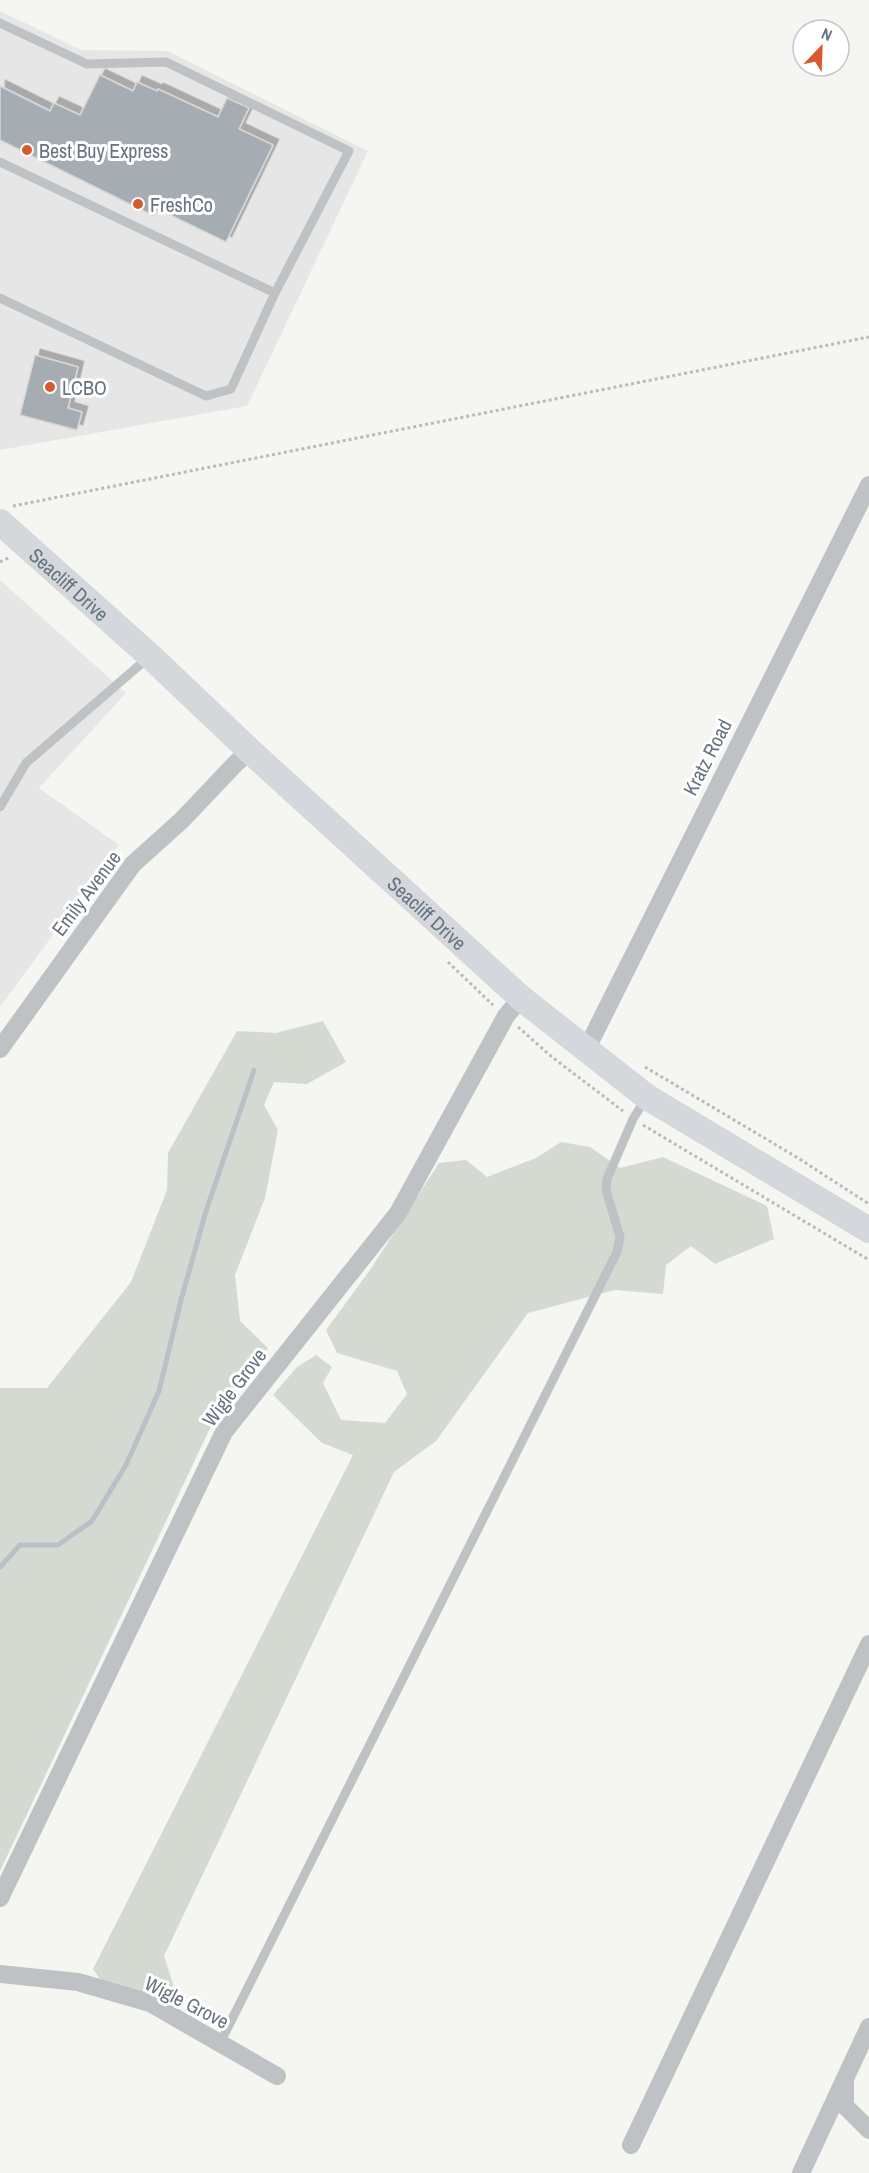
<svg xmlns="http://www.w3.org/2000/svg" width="869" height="2173" viewBox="0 0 869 2173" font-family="'Archivo Narrow',sans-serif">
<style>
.built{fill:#e5e6e5}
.green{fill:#d4dad1}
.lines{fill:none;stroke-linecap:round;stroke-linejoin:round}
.stream{stroke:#b7c1c6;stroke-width:5}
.building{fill:#a5acb2;stroke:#d6d6d4;stroke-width:1.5;filter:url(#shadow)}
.path{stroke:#b8bbbd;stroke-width:3;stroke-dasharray:3 3;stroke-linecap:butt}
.lane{stroke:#bec2c5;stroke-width:9}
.street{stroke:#bec2c5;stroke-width:18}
.secondary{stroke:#d4d8dc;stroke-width:26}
.poi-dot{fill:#d8582f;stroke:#fff;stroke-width:2}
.labels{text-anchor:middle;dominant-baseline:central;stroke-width:6;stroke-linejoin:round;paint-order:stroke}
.poi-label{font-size:20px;fill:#667481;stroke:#fff;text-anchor:start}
.street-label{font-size:20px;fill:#667481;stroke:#fff}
</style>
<defs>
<filter id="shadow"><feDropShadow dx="5.5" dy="-5.5" stdDeviation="0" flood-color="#0004"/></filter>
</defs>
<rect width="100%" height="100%" fill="#f5f5f1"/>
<path class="built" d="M0 11 81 50 167 51 368 151 247 406 0 450Z
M0 580 126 693 39 788 119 845 0 1007Z"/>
<path class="green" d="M323 1021 346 1062 307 1084 274 1082 264 1105 278 1130 265 1198 235 1275 240 1321 268 1348 213 1422 0 1871V1388H47L131 1282 167 1190 168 1153 237 1031 276 1033Z
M561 1142 590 1147 620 1168 663 1157 767 1206 774 1239 715 1264 691 1246 666 1265 663 1294 615 1290 528 1313 436 1441 394 1472 164 1956 174 1987 164 2001 104 1985 93 1969 353 1455 322 1443 273 1395 297 1367 316 1355 332 1367 323 1383 341 1420 385 1423 407 1394 397 1371 337 1353 326 1330 370 1270 439 1163 466 1160 487 1177 536 1158Z"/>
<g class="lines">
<path class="stream" d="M0 1567 20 1545H58L92 1521 126 1465 159 1391 181 1300 206 1211 254 1070"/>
</g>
<path class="building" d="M100 75 133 91 137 82 157 91 158 89 218 117 227 98 249 108 239 129 273 145 226 242 158 209 154 216 0 140V86L50 111 54 103 80 115Z
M35 355 78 367 68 408 82 412 77 430 20 415Z"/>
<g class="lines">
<path class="path" d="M13 506 869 337
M0 562 10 557
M448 962 493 1005
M518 1027 552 1057 623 1111
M645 1067 798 1158 869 1204
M643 1125 869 1260"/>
<path class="lane" d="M0 23 87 64 166 62 349 151 275 293 231 389 206 396 0 298
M0 162 275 293
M0 807 26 763 149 657
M220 2043 617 1252 620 1237 606 1190 607 1179 633 1119 646 1098"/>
<path class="street" d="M0 1049 133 864 182 820 236 763 250 751
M586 1050 869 485
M0 1898 224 1432 398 1213 506 1016 521 998
M0 1974 78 1982 150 2003 277 2076
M845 2082V2106L869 2130
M631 2145 869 1644
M801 2173 869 2027"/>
<path class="secondary" id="s1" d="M0 522 150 656 250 751 521 998 647 1097 869 1230"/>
</g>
<g class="poi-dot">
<circle cx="27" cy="150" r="6"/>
<circle cx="138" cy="204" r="6"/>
<circle cx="50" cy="387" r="6"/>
</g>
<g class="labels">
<g class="poi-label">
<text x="39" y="150">Best Buy Express</text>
<text x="150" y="204">FreshCo</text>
<text x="62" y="387">LCBO</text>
</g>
<g class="street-label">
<text stroke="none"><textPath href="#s1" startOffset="93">Seacliff Drive</textPath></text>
<text transform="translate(707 757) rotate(-63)">Kratz Road</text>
<text transform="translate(86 893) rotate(-53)">Emily Avenue</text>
<text stroke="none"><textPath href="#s1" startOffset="579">Seacliff Drive</textPath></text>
<text transform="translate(234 1387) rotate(-53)">Wigle Grove</text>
<text transform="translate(187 2002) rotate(27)">Wigle Grove</text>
</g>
</g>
<g transform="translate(821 48) rotate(23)"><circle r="28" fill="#ffffff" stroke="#c2c7cd" stroke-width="1.5"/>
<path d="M0-4.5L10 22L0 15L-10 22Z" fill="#d8582f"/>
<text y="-9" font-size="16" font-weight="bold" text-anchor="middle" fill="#667481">N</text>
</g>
</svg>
